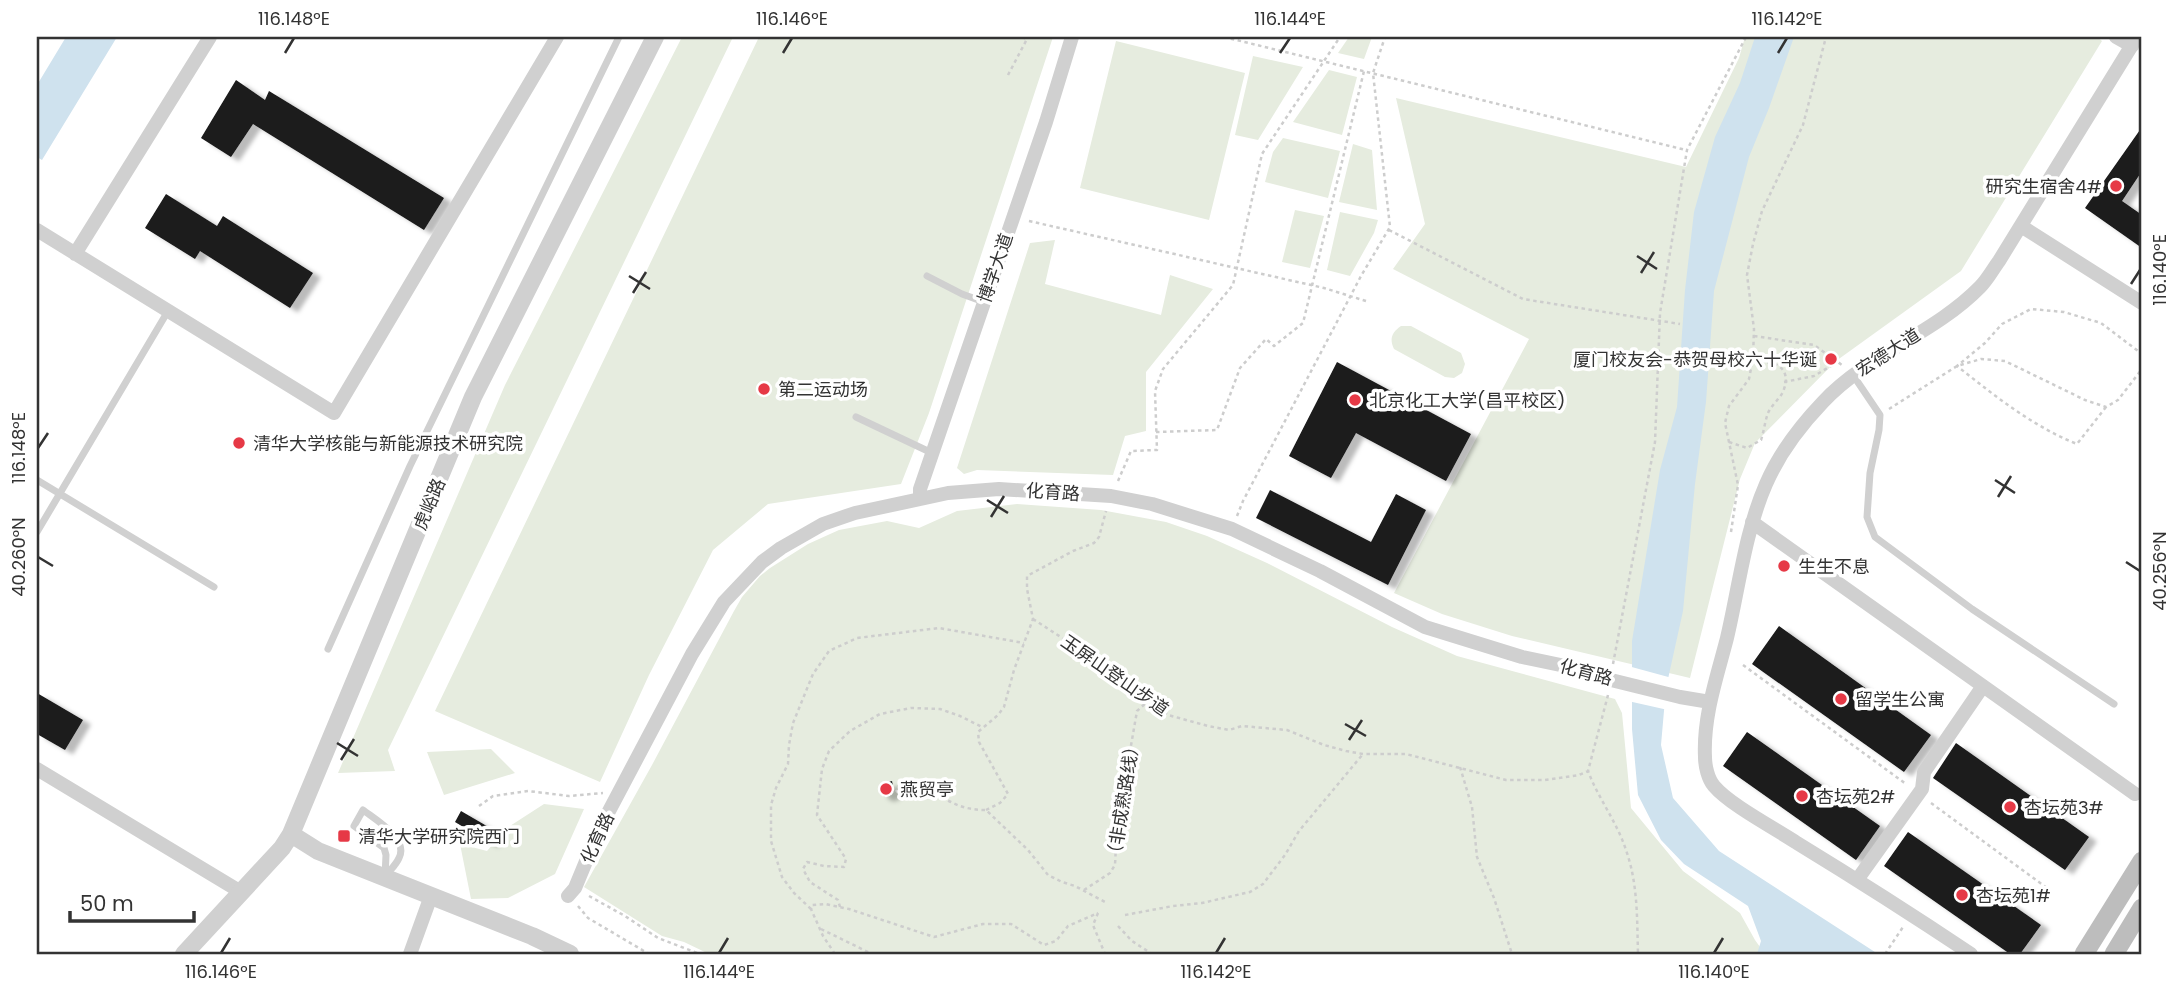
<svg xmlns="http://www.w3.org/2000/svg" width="2179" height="991" viewBox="0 0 2179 991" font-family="Poppins,'Noto Sans SC',sans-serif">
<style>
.green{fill:#e6ecdf}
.water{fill:#cfe2ee}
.pier{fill:#fff}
.building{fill:#1a1a1a;filter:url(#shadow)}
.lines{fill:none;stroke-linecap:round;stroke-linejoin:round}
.path{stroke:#cdcdcd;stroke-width:2.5;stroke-dasharray:3.5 3.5;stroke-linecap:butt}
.service{stroke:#d0d0d0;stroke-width:7}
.minor{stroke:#d0d0d0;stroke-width:14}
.tertiary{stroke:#d0d0d0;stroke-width:18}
.secondary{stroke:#bdbdbd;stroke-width:19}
.ticks{fill:none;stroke:#333;stroke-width:2.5}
.poi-dot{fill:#e63946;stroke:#fff;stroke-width:2.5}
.labels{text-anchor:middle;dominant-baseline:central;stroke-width:7;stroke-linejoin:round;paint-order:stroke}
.poi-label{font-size:18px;fill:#333;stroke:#fff;text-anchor:start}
.street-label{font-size:18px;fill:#333;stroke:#fff}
.neatline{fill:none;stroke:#333;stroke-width:2.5}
.ticks-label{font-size:18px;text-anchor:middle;fill:#333}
</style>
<defs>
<filter id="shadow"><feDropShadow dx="8" dy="4.5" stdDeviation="2" flood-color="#0004"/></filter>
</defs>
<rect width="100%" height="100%" fill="#fff"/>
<path class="green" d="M682 37H733L388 750 395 771 338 773 505 385Z
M759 37H1053L929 413 901 484 768 504 713 550 649 675 600 782 435 711Z
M1349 37H1372L1364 59 1338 53Z
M1745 37H2097L2102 41 1961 271 1836 361 1755 443 1740 479 1690 678 1512 636 1442 614 1394 593 1529 339 1393 269 1425 224 1396 98 1686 167 1739 58Z
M1116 41 1245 73 1209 220 1080 188Z
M1253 56 1303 67 1258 140 1235 135Z
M1329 70 1357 77 1342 135 1293 122Z
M1283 138 1340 151 1328 198 1265 182 1273 152Z
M1353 144 1372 150 1377 210 1339 202Z
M1295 210 1324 216 1310 268 1282 262Z
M1340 212 1378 220 1374 233 1350 276 1327 270Z
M1055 240 1045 284 1161 315 1170 275 1213 289 1146 372V431L1125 436 1113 475 977 470 964 474 957 468 1030 243Z
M1401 326H1411L1461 353 1465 364 1462 373 1454 378 1445 377 1394 349C1389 339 1392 332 1401 326Z
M1017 504 1101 510 1166 522 1207 536 1267 563 1392 627 1457 656 1615 699 1622 713 1631 808 1683 871 1740 913 1755 940 1765 954H709L684 942 662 936 584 887 652 765 734 611 742 597 760 576 770 568 808 544 839 530 887 521 919 528 957 511Z
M491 749 515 773 444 795 427 752Z
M544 804 584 809 555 874 508 898 471 899 460 844 487 851 507 828Z"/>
<path class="water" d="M66 37H117L42 160 37 157V85Z
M1755 37H1794L1769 108 1749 157 1714 291 1706 402 1695 484 1683 611 1666 688 1661 745 1673 798 1719 851 1878 954H1757L1761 941 1748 906 1684 864 1661 840 1638 795 1632 729V641L1660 470 1677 407 1685 290 1694 212 1715 137 1740 83Z"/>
<path class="pier" d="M1628 666 1672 678 1668 710 1628 701Z"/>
<path class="building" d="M236 80 265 100 269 91 444 198 424 230 253 124 231 157 201 138Z
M2142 127V171L2122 201 2142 215V248L2085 208Z
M166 194 217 226 223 216 313 273 290 308 200 251 195 259 145 228Z
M1337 362 1471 434 1446 481 1356 433 1331 478 1289 456Z
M1270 490 1371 542 1396 494 1426 510 1388 585 1256 518Z
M1779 626 1931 735 1904 772 1752 664Z
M37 693 83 720 65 750 37 734Z
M1747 732 1880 826 1856 860 1723 766Z
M1956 743 2089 837 2065 870 1933 778Z
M892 781 894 791 890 796 885 797 880 794 879 788 882 784Z
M461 811 497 832 490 843 455 822Z
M1908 832 2041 925 2020 954H2010L1884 866Z"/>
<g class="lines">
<path class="path" d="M1022 37 1027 39 1028 37
M1224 37 1686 150
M1008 75 1027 39
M1029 221 1324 288 1366 301
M1389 230 1523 299 1680 324
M1754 336 1814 345 1842 365
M1784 382 1814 376 1836 363
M2106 407 2077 444C2032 426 1995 396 1957 366L1985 343 2002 324 2031 309 2064 312 2101 323 2142 354
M1889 409 1957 366 1981 359 2005 361 2085 400 2106 407 2118 400 2142 369
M1156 432 1217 430 1240 368 1266 339 1274 346 1303 323 1364 71
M1729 442 1747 448 1761 440C1764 431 1765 421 1768 413 1772 404 1782 397 1784 389 1791 370 1777 360 1759 363L1753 358
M1118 481 1131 451 1157 450 1155 391 1163 369 1233 285 1262 154 1340 37
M1237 516 1243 501 1361 276 1390 227 1373 73 1385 37
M1731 532 1738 485 1725 423 1729 406 1749 379 1753 358 1754 329 1747 275 1753 244 1762 211 1803 125 1826 37
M1033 619 1124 678 1168 715 1208 726 1229 730 1242 726 1287 730 1324 745 1346 751 1363 754H1406L1506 780H1545L1579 775 1588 771
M1613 664 1655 442 1660 313 1687 150 1746 37
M1743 665 1906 784
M1608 695 1588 771C1598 798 1617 822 1626 850 1638 884 1637 919 1638 954
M1460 767 1472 807 1477 857 1494 898 1512 954
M889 790H896L899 794C910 794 922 790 932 793 940 795 946 800 953 803 963 808 974 810 986 810L1028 850 1048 875 1062 882 1075 886 1105 902
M1931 803 2047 888
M479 806 493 796 528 791 569 796 603 793
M986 810 1000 803 1008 794 979 742 978 732 998 715 1004 707 1014 670 1033 619 1027 589V576L1073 551 1094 543 1099 537 1106 511
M1084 890 1110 873 1115 865 1117 826 1137 711 1149 700
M589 896 625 916 658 938 700 954
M578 906 588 918 649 954
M840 907 838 900 810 882 803 869 807 862 824 866 844 867 846 859 817 815 822 769 829 751 850 731 880 714 911 708 940 709 960 716 982 727
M811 909 794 893 782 877 771 841V805L776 788 788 764 789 745 793 723 813 674 829 651 857 638 939 628 1024 643
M1098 913 1093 925 1105 954
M1125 915 1173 906 1202 903 1250 892 1263 884 1285 855 1299 831 1363 754
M1118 926 1132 941 1152 954
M821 929 872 954
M835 954 823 936 811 909 812 905 825 904 849 909 934 937 983 924H1011L1044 945 1056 941 1068 926 1098 913
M1885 954 1903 927"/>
<path class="service" d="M927 276 962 294 984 302
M1853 375 1880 415 1879 430 1870 473 1867 517 1875 537 1972 609 2114 704
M856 417 932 453
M37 480 214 587
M37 532 168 311
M328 649 410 466 619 37
M363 810C376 820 409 839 399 858 396 865 389 871 385 877L386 855 384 848 354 826Z"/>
<path class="minor" d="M2116 37 2132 46
M2021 226 2142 303
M37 230 334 413 557 37
M75 254 210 37
M920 499V489L1046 122 1072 37
M1752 522 2135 794
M37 769 241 892
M1857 880 1922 789 1924 772 1983 686
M568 896 575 888 599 830 692 654 724 602 762 562 781 548 823 524 855 513 948 493 999 489 1111 496 1152 504 1232 529 1320 571 1425 627 1522 657 1594 672 1611 680 1680 697 1710 702
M410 954 431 896
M1971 954C1914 916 1856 879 1797 843 1776 829 1730 805 1714 786 1708 779 1705 766 1705 757 1703 716 1717 677 1727 638 1739 587 1745 532 1766 484 1779 454 1801 425 1823 402 1868 354 1934 334 1980 287 1988 279 1993 269 1999 261L2137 37"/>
<path class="tertiary" d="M291 834 318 851 532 936 570 954
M184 954 282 848 291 834 473 397 655 37"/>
<path class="secondary" d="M2084 954 2142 861
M2114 954 2142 908"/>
</g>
<path class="ticks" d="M285 53 294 38M783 53 792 38M1280 53 1290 38M1778 53 1787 38M1637 256 1657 269M1641 273 1654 252M629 276 650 289M2131 284 2140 270M633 293 646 272M38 448 48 433M1995 480 2015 493M1998 497 2011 476M987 500 1008 513M991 517 1004 496M38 557 53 566M2126 562 2140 571M1345 724 1366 736M1349 740 1362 720M337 743 358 756M341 760 354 739M221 953 230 938M719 953 728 938M1216 953 1225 938M1714 953 1723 938"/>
<g class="poi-dot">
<circle cx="2116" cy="186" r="7"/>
<circle cx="1831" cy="359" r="7"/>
<circle cx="764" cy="389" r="7"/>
<circle cx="1355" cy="400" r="7"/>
<circle cx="239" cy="443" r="7"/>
<circle cx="1784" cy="566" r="7"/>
<circle cx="1841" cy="699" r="7"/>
<circle cx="886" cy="789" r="7"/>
<circle cx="1802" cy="796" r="7"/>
<circle cx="2010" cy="807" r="7"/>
<rect x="337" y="829" width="14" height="14" rx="3.5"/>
<circle cx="1962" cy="895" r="7"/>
</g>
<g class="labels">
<g class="poi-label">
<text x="2102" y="186" text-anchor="end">研究生宿舍4#</text>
<text x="1817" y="359" text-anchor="end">厦门校友会-恭贺母校六十华诞</text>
<text x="778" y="389">第二运动场</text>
<text x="1369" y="400">北京化工大学(昌平校区)</text>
<text x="253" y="443">清华大学核能与新能源技术研究院</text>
<text x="1798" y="566">生生不息</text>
<text x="1855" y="699">留学生公寓</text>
<text x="900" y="789">燕贸亭</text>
<text x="1816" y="796">杏坛苑2#</text>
<text x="2024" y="807">杏坛苑3#</text>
<text x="358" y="836">清华大学研究院西门</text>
<text x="1976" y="895">杏坛苑1#</text>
</g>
<g class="street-label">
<text transform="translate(995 268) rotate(-71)">博学大道</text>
<text transform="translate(1888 352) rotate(-33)">宏德大道</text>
<text transform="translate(1053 492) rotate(4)">化育路</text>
<text transform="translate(429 504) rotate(-67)">虎峪路</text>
<text transform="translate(1586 672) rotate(15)">化育路</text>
<text transform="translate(1115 675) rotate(35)">玉屏山登山步道</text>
<text transform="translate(1123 800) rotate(-81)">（非成熟路线）</text>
<text transform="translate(597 838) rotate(-65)">化育路</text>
</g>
</g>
<rect width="2179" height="991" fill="none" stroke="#ffffff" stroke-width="77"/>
<path d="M70 911v10h124v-10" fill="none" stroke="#333333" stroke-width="3.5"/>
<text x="80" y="911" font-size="21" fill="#333333" stroke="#ffffff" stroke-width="5" paint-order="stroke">50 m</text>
<rect x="38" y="38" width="2102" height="915" class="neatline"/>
<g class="ticks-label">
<text x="294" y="25">116.148°E</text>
<text x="792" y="25">116.146°E</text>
<text x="1290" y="25">116.144°E</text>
<text x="1787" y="25">116.142°E</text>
<text transform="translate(2160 270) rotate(-90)" y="6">116.140°E</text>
<text transform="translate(19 448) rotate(-90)" y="6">116.148°E</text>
<text transform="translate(19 557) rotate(-90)" y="6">40.260°N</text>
<text transform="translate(2160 571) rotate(-90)" y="6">40.256°N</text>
<text x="221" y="978">116.146°E</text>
<text x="719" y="978">116.144°E</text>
<text x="1216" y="978">116.142°E</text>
<text x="1714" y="978">116.140°E</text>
</g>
</svg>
